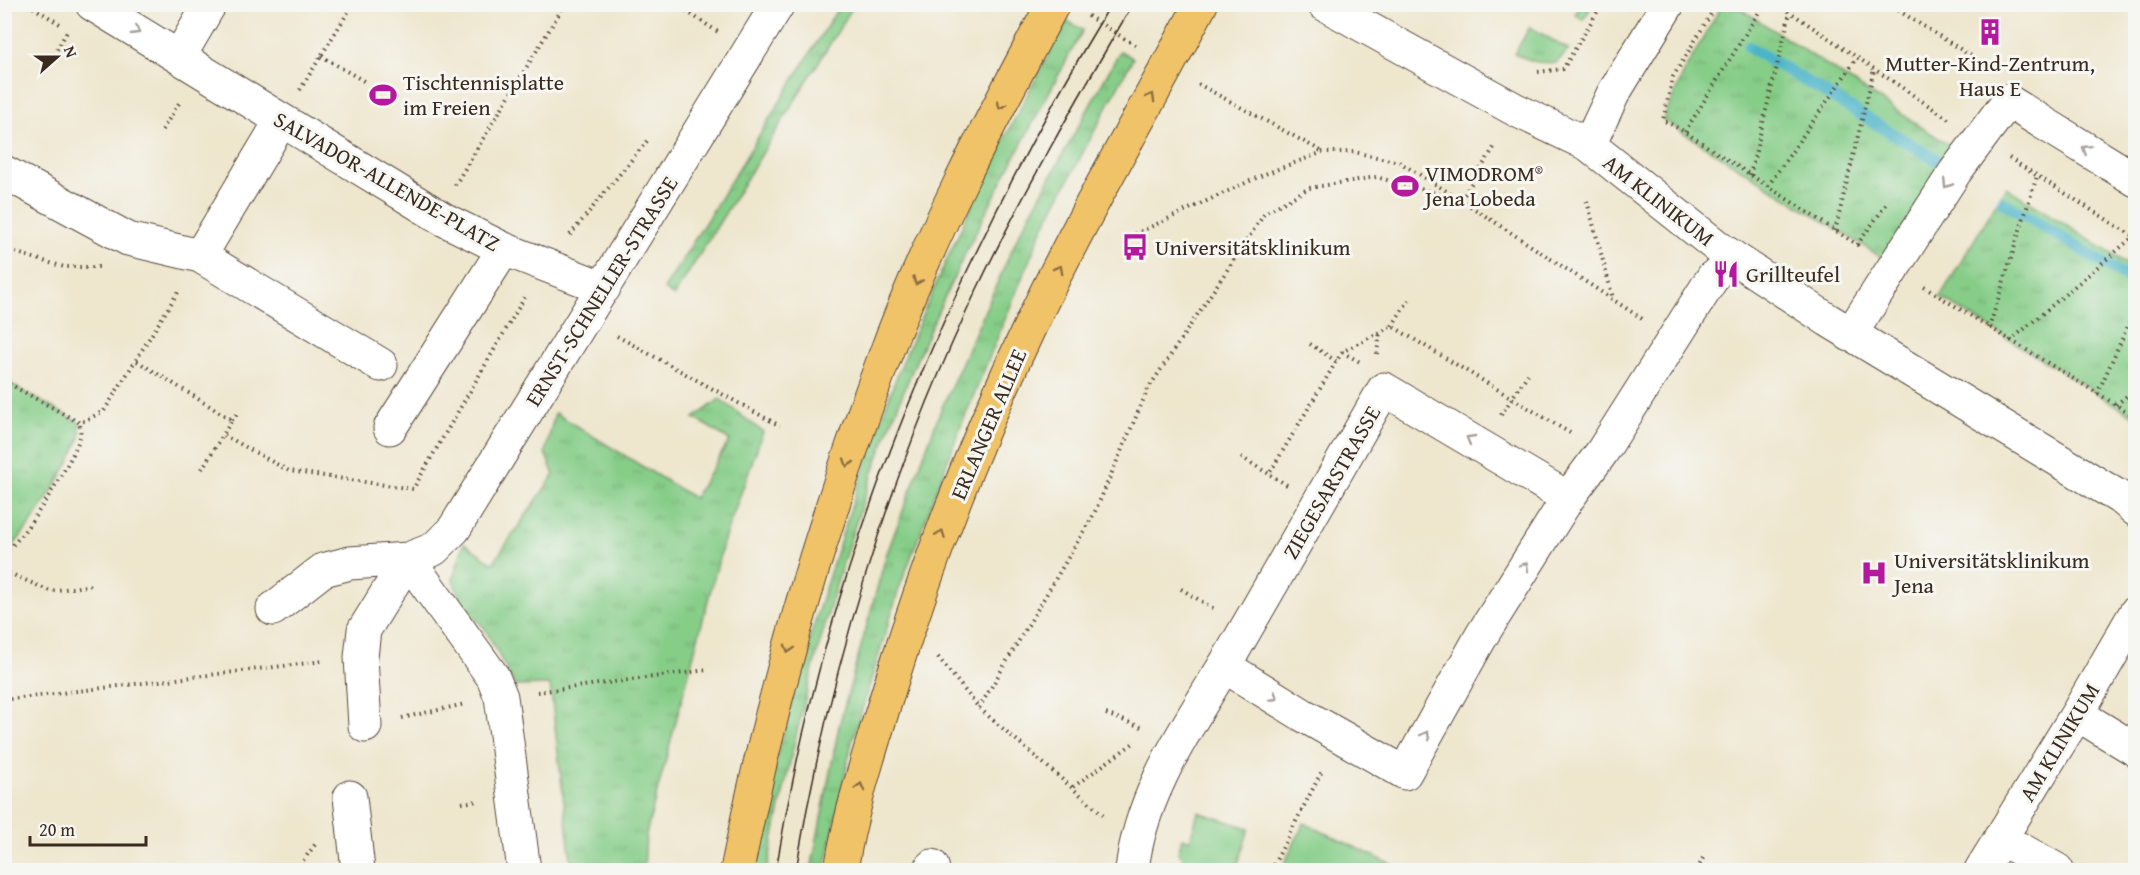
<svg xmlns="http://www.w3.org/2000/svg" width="2140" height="875" viewBox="0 0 2140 875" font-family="'Gentium Book Plus',serif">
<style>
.grass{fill:url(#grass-tufts);stroke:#607c53;stroke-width:1.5}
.garden{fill:#86cd88;stroke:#607c53;stroke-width:1.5}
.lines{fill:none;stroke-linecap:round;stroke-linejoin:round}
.stream{stroke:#4bb4c9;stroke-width:12}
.minor-casing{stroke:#564638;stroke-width:35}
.major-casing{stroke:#564638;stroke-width:35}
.path{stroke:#564638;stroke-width:4;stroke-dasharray:1.5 4.5;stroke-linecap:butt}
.minor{stroke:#fff;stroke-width:33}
.major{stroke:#f1c369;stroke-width:33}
.tram{stroke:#3b2a1e;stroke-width:1.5}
.oneway{stroke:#a79f9a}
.oneway2{stroke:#8d6f40}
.labels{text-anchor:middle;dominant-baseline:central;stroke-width:6;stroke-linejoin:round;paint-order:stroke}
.poi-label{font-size:22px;fill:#3b2a1e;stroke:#f6f6f2;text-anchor:start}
.street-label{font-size:22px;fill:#3b2a1e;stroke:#f6f6f2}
</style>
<defs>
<pattern id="grass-tufts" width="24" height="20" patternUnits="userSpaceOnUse" patternTransform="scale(1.5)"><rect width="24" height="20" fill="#86cd88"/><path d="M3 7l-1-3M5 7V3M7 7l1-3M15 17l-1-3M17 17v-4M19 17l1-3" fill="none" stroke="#75b075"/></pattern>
</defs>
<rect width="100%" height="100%" fill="#f6f6f2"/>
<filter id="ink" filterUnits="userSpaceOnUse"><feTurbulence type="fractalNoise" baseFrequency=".0167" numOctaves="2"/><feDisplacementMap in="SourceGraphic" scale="12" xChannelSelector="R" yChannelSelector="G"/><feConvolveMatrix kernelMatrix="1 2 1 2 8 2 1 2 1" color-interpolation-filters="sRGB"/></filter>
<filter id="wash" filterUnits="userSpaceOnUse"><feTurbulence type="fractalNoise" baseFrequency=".008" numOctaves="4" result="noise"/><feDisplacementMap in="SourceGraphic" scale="24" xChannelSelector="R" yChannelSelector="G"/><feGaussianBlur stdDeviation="1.35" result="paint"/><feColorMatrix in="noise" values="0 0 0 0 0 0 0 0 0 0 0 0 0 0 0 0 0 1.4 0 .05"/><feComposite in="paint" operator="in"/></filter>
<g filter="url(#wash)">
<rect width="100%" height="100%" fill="#eee6cd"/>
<path class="grass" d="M840 5H854L674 296 664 289Z
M1581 5H1593L1583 20 1575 14Z
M1722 5H1735L1952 147 1884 259 1663 120 1686 68Z
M1067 21 1083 30C1016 153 948 277 897 408 838 558 798 713 767 870H754C772 763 802 660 835 557 855 495 875 431 899 371 948 250 1004 134 1067 21Z
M1530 27 1569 50 1556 63 1536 62 1514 54Z
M1120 51 1133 58 1041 232 959 431 899 589 852 742 825 870H811L839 726 886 556 940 412 1018 236Z
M2006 187 2135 269V417L1940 297Z
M5 381 80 423C80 427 81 432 80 437 73 461 24 539 5 553Z
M720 399 763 432 724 540 646 834 644 870H572L550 685 515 686 484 627 462 606 453 579 464 543 493 563 554 475 545 453 555 413 694 498 730 440 694 418Z"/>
<path class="garden" d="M1198 812 1249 828 1236 870H1196L1178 853 1182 838 1190 840Z
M1304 823 1403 870H1281Z"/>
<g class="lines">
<path class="stream" d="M1749 47 1943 164
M2003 202 2136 283"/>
</g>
</g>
<g filter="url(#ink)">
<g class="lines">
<defs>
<path id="minor" d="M92 4 445 220 504 249 604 288
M1324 4 1516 110 1589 145 1719 248 1828 320 2124 500 2136 510
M179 57 210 4
M1589 145 1613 94 1668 4
M4 172 128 239 200 256 381 365
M200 256 281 121
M1850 335 1955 172 2008 101 2136 180
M390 428 504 249
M1568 498 1602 452 1713 277
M273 609 323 570 350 563 408 559 434 549 454 529 778 4
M2077 714 2136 750
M365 726 361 657 364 630 408 559 493 677 501 697 524 870
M350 797 358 870
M2000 838 2057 870
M932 866 933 870
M1132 870C1141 788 1196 715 1236 646 1285 560 1335 475 1384 389L1568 498 1482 635 1405 773 1303 715 1224 666
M1981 870 2077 714 2136 612"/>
<path id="major" d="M737 870C771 697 821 527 883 361 928 238 991 120 1053 4
M841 870C851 807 872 745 891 683 929 559 976 439 1032 322 1083 214 1145 110 1201 4"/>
</defs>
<use href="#minor" class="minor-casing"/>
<use href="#major" class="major-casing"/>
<path class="path" d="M28 4 63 26
M1717 4 1673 77 1663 120 1685 132 1862 248
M1778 4 1950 120
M1888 4 1992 69
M686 11 718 32
M1088 16 1138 47
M321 56 367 83
M51 60 68 30
M1538 72 1563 69 1602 4
M1198 84 1323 152
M300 90 353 4
M162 130 181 100
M1685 132 1764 4
M2009 158 2136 238
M1750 175 1790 13
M455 185 565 4
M1768 186 1857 58
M1587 201 1613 298
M1835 231 1874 70
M1135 234 1265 174 1323 152H1354L1399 162 1461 200 1644 320
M570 235 647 141
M1857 245 1888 202
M4 249 64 267H102
M1924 287 2136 417
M1392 326 1409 300
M1989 328 2037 176
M617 336 780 426
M2010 341 2133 237
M1310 344 1336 361
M1342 352 1360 362
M1377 354 1380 332
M137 361 232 420 202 469
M4 369 9 381
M4 381 80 423 104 411 180 289
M2097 394 2136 308
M2116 405 2136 388
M1501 415 1528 374
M232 420 238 412
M224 435 289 471 413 489 526 295
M1241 457 1269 474
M1287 485 1269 474 1342 352 1392 326 1570 433
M4 553C24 539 73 461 80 437 81 432 80 427 80 423
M4 565 9 573 4 592
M9 573 50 591 93 585
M1181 589 1216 610
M938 657 979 708 1106 817
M537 692 707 670
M4 700 324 661
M979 708 1094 514 1148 389 1265 213 1309 188 1376 177 1461 200 1495 146
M1106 714 1144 728
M402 718 465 704
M1073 787 1135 742
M462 803 479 801
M296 870 317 842
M1271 870 1323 769
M1697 870 1703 858"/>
<use href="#minor" class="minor"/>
<use href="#major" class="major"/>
<path class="tram" d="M776 870C826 563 950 270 1111 4
M796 870C829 671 890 471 977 289 1024 191 1078 97 1133 4"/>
</g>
<defs><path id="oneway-chevron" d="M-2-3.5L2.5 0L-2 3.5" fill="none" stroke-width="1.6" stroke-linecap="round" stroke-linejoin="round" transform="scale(1.5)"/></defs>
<g class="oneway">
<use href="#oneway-chevron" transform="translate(136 31) rotate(31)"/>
<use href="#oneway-chevron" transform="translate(2086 149) rotate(-148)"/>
<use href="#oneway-chevron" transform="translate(1947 184) rotate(123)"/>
<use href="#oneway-chevron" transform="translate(1470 439) rotate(-150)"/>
<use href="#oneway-chevron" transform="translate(1525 566) rotate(-58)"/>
<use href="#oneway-chevron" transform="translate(1274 697) rotate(32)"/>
<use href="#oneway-chevron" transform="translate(1426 735) rotate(-61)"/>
</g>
<g class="oneway2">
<use href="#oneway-chevron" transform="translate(1151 97) rotate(-61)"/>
<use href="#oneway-chevron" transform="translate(1001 105) rotate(117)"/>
<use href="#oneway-chevron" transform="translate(1059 269) rotate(-62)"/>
<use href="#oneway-chevron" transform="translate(917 281) rotate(113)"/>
<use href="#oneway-chevron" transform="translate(848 463) rotate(109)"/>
<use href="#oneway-chevron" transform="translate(941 534) rotate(-68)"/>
<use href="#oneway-chevron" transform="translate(789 649) rotate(107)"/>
<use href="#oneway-chevron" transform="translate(860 787) rotate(-75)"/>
</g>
</g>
<defs>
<symbol id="building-bare" viewBox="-9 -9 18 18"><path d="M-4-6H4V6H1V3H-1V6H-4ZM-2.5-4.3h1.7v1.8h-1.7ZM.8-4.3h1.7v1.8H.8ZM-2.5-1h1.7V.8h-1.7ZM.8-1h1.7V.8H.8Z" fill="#b5179e" stroke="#f6f6f2" stroke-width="2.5" paint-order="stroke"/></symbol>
<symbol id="stadium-bare" viewBox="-9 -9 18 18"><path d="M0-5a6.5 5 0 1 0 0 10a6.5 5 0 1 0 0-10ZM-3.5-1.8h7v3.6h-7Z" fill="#b5179e" stroke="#f6f6f2" stroke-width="2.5" paint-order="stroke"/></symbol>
<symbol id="bus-bare" viewBox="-9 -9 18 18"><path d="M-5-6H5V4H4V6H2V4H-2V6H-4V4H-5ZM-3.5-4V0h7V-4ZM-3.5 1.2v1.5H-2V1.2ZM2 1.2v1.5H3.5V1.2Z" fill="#b5179e" stroke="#f6f6f2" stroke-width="2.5" paint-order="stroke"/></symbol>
<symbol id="restaurant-bare" viewBox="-9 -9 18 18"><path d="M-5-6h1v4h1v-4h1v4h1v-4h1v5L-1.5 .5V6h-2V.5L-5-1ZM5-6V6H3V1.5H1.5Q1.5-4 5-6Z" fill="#b5179e" stroke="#f6f6f2" stroke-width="2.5" paint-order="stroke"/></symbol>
<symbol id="hospital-bare" viewBox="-9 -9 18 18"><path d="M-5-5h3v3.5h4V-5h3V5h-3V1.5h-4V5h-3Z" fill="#b5179e" stroke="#f6f6f2" stroke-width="2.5" paint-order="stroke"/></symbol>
</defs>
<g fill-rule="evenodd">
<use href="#building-bare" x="1971" y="13" width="38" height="38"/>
<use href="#stadium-bare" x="364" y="76" width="38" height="38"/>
<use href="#stadium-bare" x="1386" y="167" width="38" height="38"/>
<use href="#bus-bare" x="1116" y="228" width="38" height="38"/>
<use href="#restaurant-bare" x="1707" y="255" width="38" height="38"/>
<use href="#hospital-bare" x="1855" y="554" width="38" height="38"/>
</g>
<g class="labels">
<g class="poi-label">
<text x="1990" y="63" text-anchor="middle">Mutter-Kind-Zentrum,<tspan x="1990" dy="25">Haus E</tspan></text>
<text x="403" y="82">Tischtennisplatte<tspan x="403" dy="25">im Freien</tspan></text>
<text x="1425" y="173">VIMODROM®<tspan x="1425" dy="25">Jena Lobeda</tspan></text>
<text x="1155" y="247">Universitätsklinikum</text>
<text x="1746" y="274">Grillteufel</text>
<text x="1894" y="560">Universitätsklinikum<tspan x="1894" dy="25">Jena</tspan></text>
</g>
<g class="street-label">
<text transform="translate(387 181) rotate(30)">SALVADOR-ALLENDE-PLATZ</text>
<text transform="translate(1659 200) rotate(38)">AM KLINIKUM</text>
<text transform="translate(601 291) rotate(-58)">ERNST-SCHNELLER-STRASSE</text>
<text transform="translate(988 424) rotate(-67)">ERLANGER ALLEE</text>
<text transform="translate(1331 482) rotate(-60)">ZIEGESARSTRASSE</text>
<text transform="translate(2059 742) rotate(-59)">AM KLINIKUM</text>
</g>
</g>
<rect width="2140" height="875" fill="none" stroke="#f6f6f2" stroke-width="24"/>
<g transform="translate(57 57) rotate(69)" stroke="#f6f6f2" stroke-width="4.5" paint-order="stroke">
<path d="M0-4.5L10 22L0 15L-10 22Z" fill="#3b2a1e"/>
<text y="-9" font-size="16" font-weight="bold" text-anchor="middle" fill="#3b2a1e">N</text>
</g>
<path d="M30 836v9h116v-9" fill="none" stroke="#3b2a1e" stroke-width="3"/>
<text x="39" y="836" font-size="18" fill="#3b2a1e" stroke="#f6f6f2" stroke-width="4.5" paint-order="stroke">20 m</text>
</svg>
